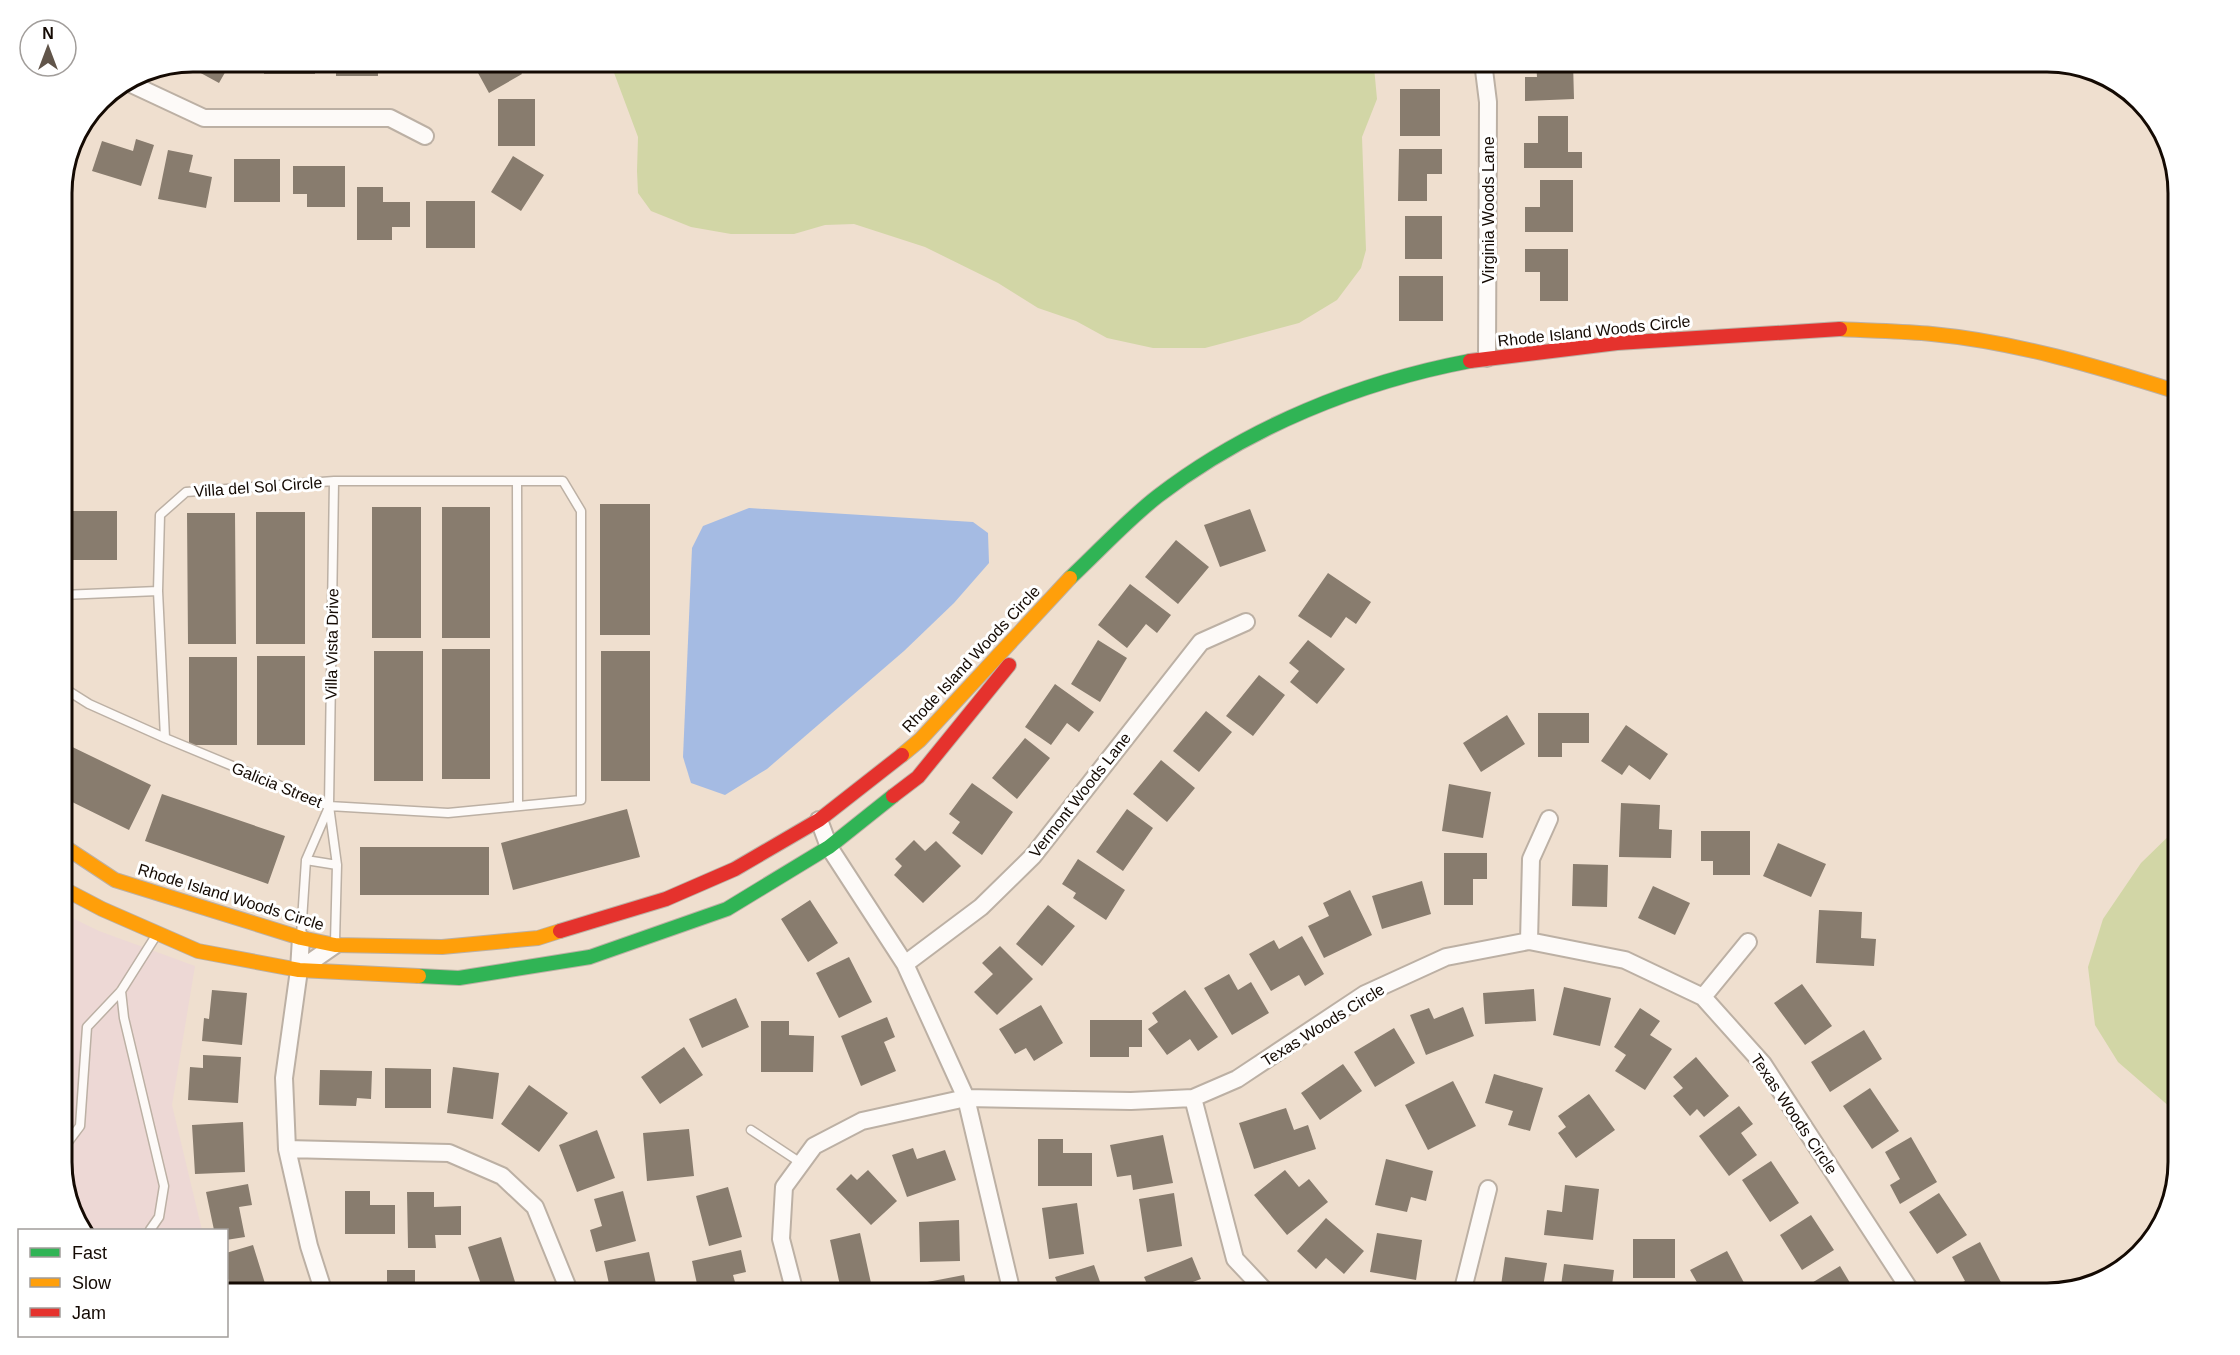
<svg xmlns="http://www.w3.org/2000/svg" width="2240" height="1355" viewBox="0 0 2240 1355" font-family="Arial,sans-serif">
<style>
.education{fill:#edd8d5}
.green{fill:#d2d6a6}
.water{fill:#a5bbe3}
.building{fill:#887c6e}
.lines{fill:none;stroke-linecap:round;stroke-linejoin:round}
.lane-casing{stroke:#bcb0a4;stroke-width:11}
.street-casing{stroke:#bcb0a4;stroke-width:20}
.fast-casing{stroke:#bcb0a4;stroke-width:16}
.slow-casing{stroke:#bcb0a4;stroke-width:16}
.jam-casing{stroke:#bcb0a4;stroke-width:16}
.lane{stroke:#fdfaf8;stroke-width:8}
.street{stroke:#fdfaf8;stroke-width:16}
.fast{stroke:#30b455;stroke-width:14}
.slow{stroke:#ff9f0a;stroke-width:14}
.jam{stroke:#e5322d;stroke-width:14}
.labels{text-anchor:middle;dominant-baseline:central;stroke-width:6;stroke-linejoin:round;paint-order:stroke}
.street-label{font-size:16px;fill:#140a03;stroke:#fff}
.rim{fill:none;stroke:#140a03;stroke-width:3}
</style>
<rect width="100%" height="100%" fill="#efdfcf"/>
<path class="education" d="M62 913 99 931 195 966 172 1105 202 1230H82L79 1228 62 1170Z"/>
<path class="green" d="M610 62H1370L1374 67 1377 99 1362 137 1366 250 1361 268 1337 300 1299 323 1205 348H1153L1107 338 1076 321 1038 308 998 283 925 247 854 224 825 225 794 234H731L691 227 651 211 638 193 637 171 638 137Z
M2178 827V1114L2118 1062 2095 1025 2088 967 2103 919 2141 863Z"/>
<path class="water" d="M749 508 973 522 988 533 989 563 954 603 904 651 767 769 725 795 691 783 683 757 692 548 703 526Z"/>
<path class="building" d="M193 62H231L219 83 186 65 188 63Z
M264 62H315V74H264Z
M336 62H378V76H336Z
M397 62H449V73H397Z
M472 62H515L522 74 489 93Z
M1536 62H1573L1574 99 1525 101V77H1537Z
M1400 89H1440V136H1400Z
M498 99H535V146H498Z
M1538 116H1568V152H1582V168H1524V143H1538Z
M136 139 154 145 141 186 92 171 102 141 133 151Z
M1399 149H1442V174H1427V201H1398Z
M168 150 193 155 189 172 212 177 206 208 158 199Z
M513 156 544 175 521 211 491 192Z
M234 159H280V202H234Z
M293 166H345V207H307V194H293Z
M1540 180H1573V232H1525V207H1540Z
M357 187H383V202H410V227H392V240H357Z
M426 201H475V248H426Z
M1405 216H1442V259H1405Z
M1525 249H1568V301H1540V272H1525Z
M1399 276H1443V321H1399Z
M600 504H650V635H600Z
M372 507H421V638H372Z
M442 507H490V638H442Z
M1250 509 1266 551 1220 567 1204 525Z
M62 511H117V560H62Z
M256 512H305V644H256Z
M187 513H235L236 644H188Z
M1176 540 1209 567 1178 604 1145 577Z
M1328 573 1371 602 1356 624 1346 617 1331 638 1298 616Z
M1130 584 1171 615 1157 633 1146 624 1127 648 1098 625Z
M1098 640 1127 658 1100 702 1071 684Z
M1308 640 1345 669 1317 704 1290 682 1299 671 1289 663Z
M442 649H490V779H442Z
M374 651H423V781H374Z
M601 651H650V781H601Z
M257 656H305V745H257Z
M189 657H237V745H189Z
M1259 675 1285 695 1253 736 1226 716Z
M1055 684 1094 712 1079 732 1067 723 1051 745 1025 727Z
M1206 711 1232 732 1199 772 1173 751Z
M1538 713H1589V743H1562V757H1538Z
M1507 715 1525 744 1481 772 1463 743Z
M1626 725 1668 754 1650 780 1629 765 1622 775 1601 761Z
M1025 738 1050 758 1017 799 992 778Z
M62 742 151 785 129 830 62 797Z
M1161 760 1195 788 1167 822 1133 794Z
M972 783 1013 812 982 855 952 833 960 822 949 814Z
M1449 784 1491 792 1483 838 1442 831Z
M162 794 285 836 268 884 145 841Z
M1621 803 1660 805 1659 829 1672 830 1671 858 1619 857Z
M627 809 640 857 513 890 501 843Z
M1127 809 1153 828 1123 871 1096 852Z
M1701 831H1750V875H1713V861H1701Z
M914 840 925 851 936 841 961 866 923 903 894 875 902 866 895 859Z
M1778 843 1826 864 1811 897 1763 876Z
M360 847H489V895H360Z
M1444 853H1487V879H1473V905H1444Z
M1078 859 1125 890 1106 920 1073 898 1076 893 1062 884Z
M1573 864 1608 865 1607 907 1572 906Z
M1422 881 1431 914 1382 929 1372 896Z
M1653 886 1690 903 1675 935 1638 918Z
M1350 890 1372 935 1324 958 1308 926 1329 916 1323 903Z
M810 900 838 943 808 962 781 919Z
M1048 905 1075 926 1042 966 1016 944Z
M1819 910 1862 912 1861 938 1876 939 1874 966 1816 963Z
M1302 936 1324 974 1305 986 1299 975 1271 991 1249 954 1274 940 1279 949Z
M1000 946 1033 979 997 1015 974 992 993 974 982 963Z
M849 957 872 1002 839 1018 816 973Z
M1229 974 1238 990 1251 982 1269 1013 1232 1035 1204 988Z
M1802 984 1832 1026 1805 1045 1774 1003Z
M1564 987 1611 998 1600 1046 1553 1035Z
M1534 989 1536 1021 1485 1024 1483 993Z
M212 990 247 993 242 1045 202 1041 204 1018 209 1019Z
M1185 990 1218 1037 1198 1051 1190 1039 1167 1055 1148 1029 1158 1022 1152 1013Z
M736 998 749 1027 702 1048 689 1019Z
M1041 1005 1063 1043 1034 1061 1026 1048 1015 1054 999 1029Z
M1463 1007 1474 1036 1426 1055 1410 1015 1429 1008 1434 1019Z
M1640 1008 1660 1021 1650 1035 1672 1049 1645 1090 1615 1071 1626 1055 1614 1047Z
M887 1017 895 1037 884 1042 896 1071 861 1086 841 1036Z
M1090 1020H1142V1047H1129V1057H1090Z
M761 1021H789V1035L814 1036 813 1072H761Z
M1394 1028 1415 1063 1375 1087 1354 1052Z
M1864 1030 1882 1059 1830 1092 1811 1062Z
M684 1047 703 1075 660 1104 641 1077Z
M203 1055 241 1057 238 1103 188 1100 190 1067 203 1068Z
M1696 1057 1729 1096 1704 1117 1697 1109 1690 1116 1673 1096 1683 1088 1673 1077Z
M1343 1064 1362 1091 1320 1120 1301 1093Z
M453 1067 499 1073 493 1119 447 1113Z
M385 1068 431 1069V1108H385Z
M320 1070 372 1071 371 1099 357 1098 356 1106 319 1105Z
M1494 1074 1543 1088 1530 1131 1508 1125 1513 1111 1485 1103Z
M1453 1081 1476 1126 1428 1150 1405 1105Z
M529 1085 568 1113 539 1152 501 1124Z
M1870 1088 1899 1131 1872 1149 1843 1106Z
M1589 1094 1615 1130 1576 1158 1558 1133 1566 1127 1558 1116Z
M1739 1106 1753 1124 1741 1133 1757 1155 1729 1176 1699 1136Z
M1286 1108 1294 1130 1308 1125 1316 1149 1254 1169 1239 1123Z
M243 1122 245 1172 195 1174 192 1125Z
M689 1129 694 1176 647 1181 643 1133Z
M597 1130 615 1178 577 1192 559 1145Z
M1163 1135 1173 1183 1133 1190 1131 1175 1117 1177 1110 1145Z
M1911 1137 1937 1182 1900 1204 1890 1185 1900 1179 1885 1152Z
M1038 1139H1063V1153H1092V1186H1038Z
M913 1148 917 1159 945 1150 956 1180 907 1197 892 1155Z
M1386 1159 1433 1171 1426 1201 1411 1197 1407 1212 1375 1205Z
M1771 1161 1799 1203 1770 1222 1742 1180Z
M868 1170 897 1201 871 1225 836 1189 851 1174 857 1180Z
M1285 1170 1299 1187 1309 1179 1328 1202 1287 1235 1254 1195Z
M248 1184 252 1205 239 1207 245 1237 226 1240V1230H214L206 1192Z
M1565 1185 1599 1189 1593 1240 1544 1235 1547 1210 1562 1212Z
M728 1187 742 1237 709 1246 696 1196Z
M345 1191H370V1205H395V1234H345Z
M623 1191 636 1241 596 1252 590 1230 602 1226 594 1199Z
M407 1192H434V1207L461 1206V1235H435L436 1248H408Z
M1174 1193 1182 1246 1147 1252 1139 1199Z
M1939 1193 1967 1235 1937 1254 1909 1212Z
M1077 1203 1084 1254 1049 1259 1042 1208Z
M1811 1215 1834 1250 1802 1270 1780 1235Z
M1326 1218 1364 1251 1344 1274 1326 1258 1316 1269 1297 1251Z
M959 1220 960 1261 920 1262 919 1222Z
M860 1233 871 1283 841 1290 830 1240Z
M1377 1233 1422 1240 1416 1280 1370 1272Z
M501 1237 516 1285 484 1293 468 1247Z
M1633 1239H1675V1278H1633Z
M1980 1242 2004 1288 1994 1293H1958L1955 1286 1965 1281 1952 1257Z
M253 1245 268 1293H233L226 1273V1253Z
M741 1250 746 1272 733 1275 738 1293H699L692 1261Z
M1727 1251 1749 1292 1703 1293 1690 1270Z
M649 1252 658 1293H611L604 1261Z
M1192 1257 1201 1279 1190 1283 1194 1293H1151L1144 1277Z
M1505 1257 1547 1263 1542 1293H1500Z
M1564 1264 1614 1270 1611 1293H1560Z
M1094 1265 1104 1293H1061L1055 1277Z
M1840 1266 1856 1293H1816L1810 1284Z
M387 1270H415V1282H428V1293H387Z
M964 1275 967 1293H924L922 1283Z"/>
<g class="lines">
<defs>
<path id="lane" d="M334 481 329 806 337 865 335 942
M517 481 518 806
M62 595 158 591
M62 687 89 704 165 738 329 806 448 813 581 800V511L563 481H334L186 492 160 515 158 591 165 738
M306 860 337 865
M301 936 306 860 329 807
M121 991 124 1018 164 1186 159 1217 150 1230
M751 1130 801 1163
M62 1150 80 1126 87 1027 121 991 157 934"/>
<path id="street" d="M1483 62 1488 102 1487 358
M127 82 204 118H390L425 136
M819 820 829 847 905 964 966 1098 1012 1293
M301 938 299 970 284 1078 287 1149 309 1246 324 1293
M1529 941 1531 859 1549 819
M905 964 981 907 1033 856 1201 642 1246 622
M299 970 335 945
M1703 997 1748 942
M1193 1098 1235 1259 1267 1293
M287 1149 449 1153 502 1176 535 1207 570 1293
M795 1293 781 1239 784 1187 814 1146 862 1121 966 1098 1131 1101 1193 1098 1237 1079 1365 994 1446 957 1529 941 1625 960 1703 997 1763 1064 1912 1293
M1462 1293 1488 1189"/>
<path id="fast" d="M1070 578C1099 551 1127 520 1158 496 1248 427 1359 382 1470 361
M419 976 459 978 590 957 727 909 829 847 893 796"/>
<path id="slow" d="M1840 329C1871 331 1902 331 1932 334 2016 342 2099 367 2178 392
M902 755 920 740 1070 578
M62 845 115 880 301 938 335 945 442 947 538 938 560 931
M62 888 102 909 198 951 299 970 419 976"/>
<path id="jam" d="M1470 361 1617 343 1840 329
M893 796 918 777 1009 665
M560 931 666 899 735 869 819 820 902 755"/>
</defs>
<use href="#lane" class="lane-casing"/>
<use href="#street" class="street-casing"/>
<use href="#fast" class="fast-casing"/>
<use href="#slow" class="slow-casing"/>
<use href="#jam" class="jam-casing"/>
<use href="#lane" class="lane"/>
<use href="#street" class="street"/>
<use href="#fast" class="fast"/>
<use href="#slow" class="slow"/>
<use href="#jam" class="jam"/>
</g>
<g class="labels">
<g class="street-label">
<text transform="translate(1488 210) rotate(-90)">Virginia Woods Lane</text>
<text transform="translate(1594 331) rotate(-6)">Rhode Island Woods Circle</text>
<text transform="translate(258 487) rotate(-4)">Villa del Sol Circle</text>
<text transform="translate(332 644) rotate(-89)">Villa Vista Drive</text>
<text transform="translate(971 659) rotate(-47)">Rhode Island Woods Circle</text>
<text transform="translate(277 785) rotate(22)">Galicia Street</text>
<text transform="translate(1080 795) rotate(-52)">Vermont Woods Lane</text>
<text transform="translate(231 897) rotate(17)">Rhode Island Woods Circle</text>
<text transform="translate(1323 1025) rotate(-32)">Texas Woods Circle</text>
<text transform="translate(1794 1114) rotate(56)">Texas Woods Circle</text>
</g>
</g>
<path d="M0 0H2240V1355H0ZM193 72H2047A121 121 0 0 1 2168 193V1162A121 121 0 0 1 2047 1283H193A121 121 0 0 1 72 1162V193A121 121 0 0 1 193 72Z" fill="#fff" fill-rule="evenodd"/>
<path class="rim" d="M193 72H2047A121 121 0 0 1 2168 193V1162A121 121 0 0 1 2047 1283H193A121 121 0 0 1 72 1162V193A121 121 0 0 1 193 72Z"/>
<rect x="18" y="1229" width="210" height="108" fill="#ffffff" stroke="#a19d9a" stroke-width="1.5"/>
<rect x="30" y="1248" width="30" height="9" fill="#30b455" stroke="#a19d9a" stroke-width="1.5"/>
<text x="72" y="1259" font-size="18" fill="#140a03">Fast</text>
<rect x="30" y="1278" width="30" height="9" fill="#ff9f0a" stroke="#a19d9a" stroke-width="1.5"/>
<text x="72" y="1289" font-size="18" fill="#140a03">Slow</text>
<rect x="30" y="1308" width="30" height="9" fill="#e5322d" stroke="#a19d9a" stroke-width="1.5"/>
<text x="72" y="1319" font-size="18" fill="#140a03">Jam</text>
<g transform="translate(48 48)"><circle r="28" fill="#ffffff" stroke="#a19d9a" stroke-width="1.5"/>
<path d="M0-4.5L10 22L0 15L-10 22Z" fill="#61554a"/>
<text y="-9" font-size="16" font-weight="bold" text-anchor="middle" fill="#140a03">N</text>
</g>
</svg>
